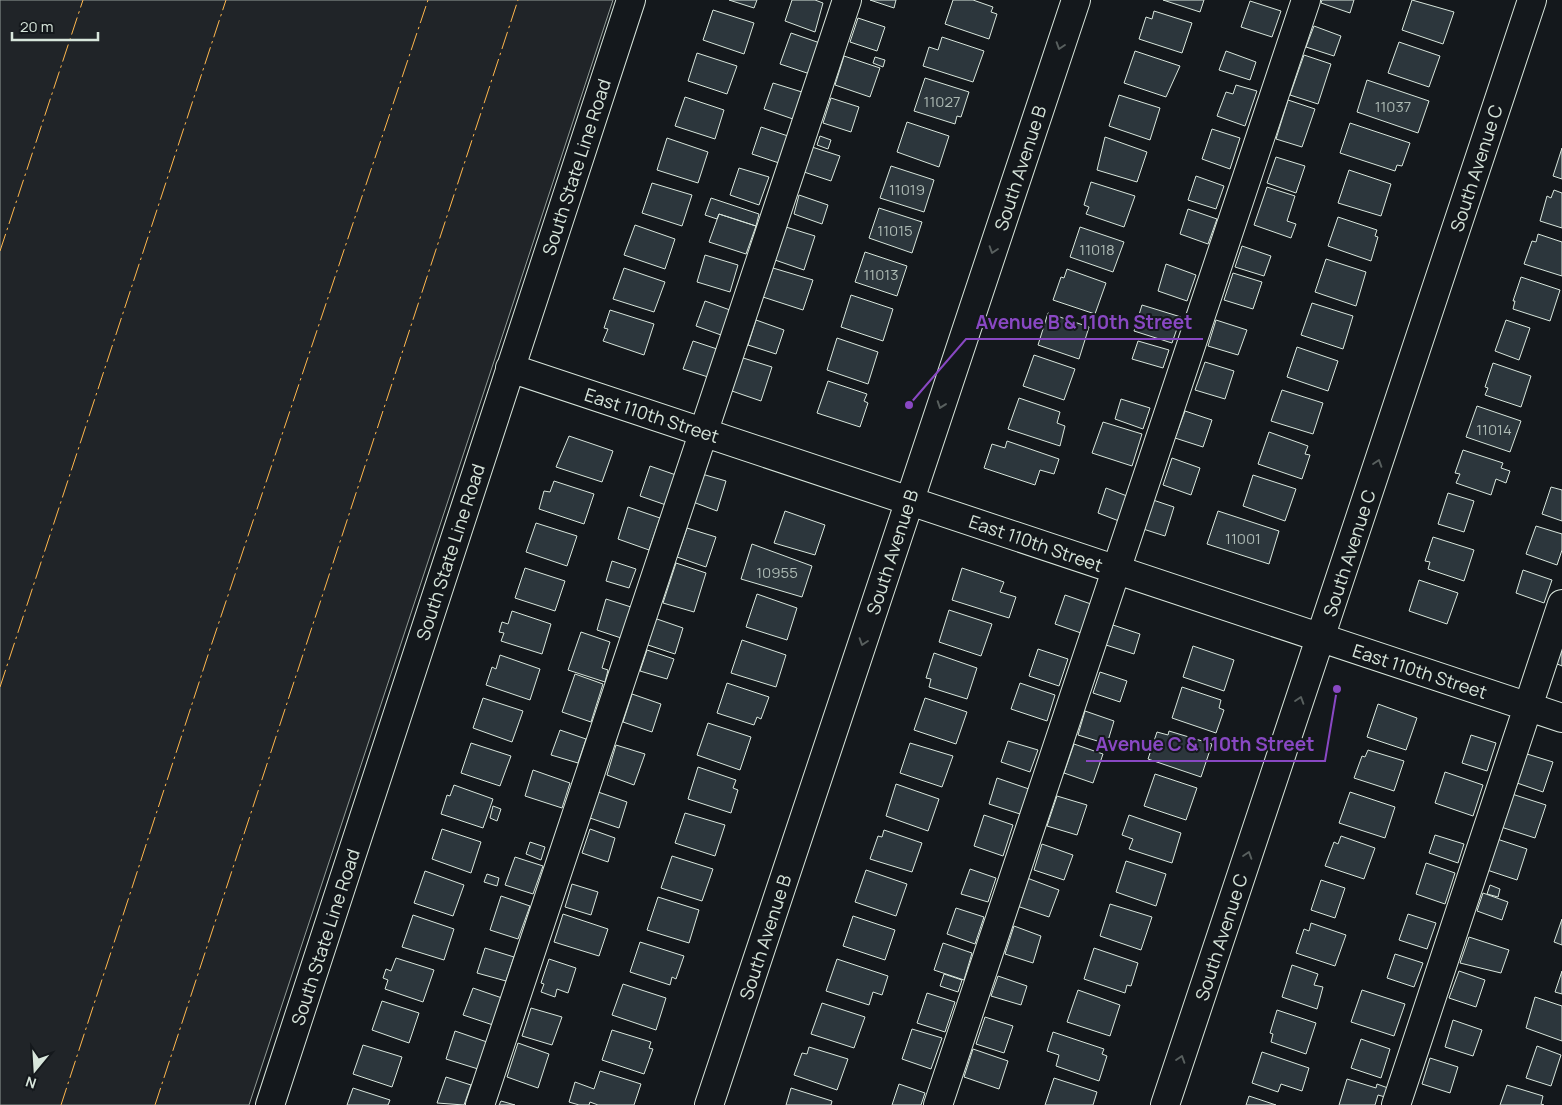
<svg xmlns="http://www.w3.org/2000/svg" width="1562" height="1105" viewBox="0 0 1562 1105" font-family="Manrope,sans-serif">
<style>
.green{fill:#202428;stroke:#939e99}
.building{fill:#2c363c;stroke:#d8e6dc}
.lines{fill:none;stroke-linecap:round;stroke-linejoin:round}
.minor-casing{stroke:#d8e6dc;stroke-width:30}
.minor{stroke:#14181c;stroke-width:28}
.power{stroke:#ffb74d;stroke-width:1;stroke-dasharray:18 4 2.5 4;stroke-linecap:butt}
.oneway{stroke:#59605f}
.labels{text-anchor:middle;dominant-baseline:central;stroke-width:4;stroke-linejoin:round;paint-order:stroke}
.number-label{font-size:15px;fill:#adbab4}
.street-label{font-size:18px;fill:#d8e6dc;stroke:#14181c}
.leader{fill:none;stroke:#8948c3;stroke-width:2}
.callout-dot{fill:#8948c3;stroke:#14181c;stroke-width:2}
.callout-label{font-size:19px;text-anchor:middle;font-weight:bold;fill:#8948c3;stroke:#14181c;stroke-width:4;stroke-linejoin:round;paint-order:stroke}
</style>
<rect width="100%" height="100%" fill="#14181c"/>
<path class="green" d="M0 0H613L249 1105H0Z"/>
<path class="building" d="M729 0H757L754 8Z
M792 0H815L823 3 815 32 785 21Z
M870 0H896L894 8Z
M953 0H973L993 7 991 12 997 14 989 39 945 24Z
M1163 0H1204L1200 12Z
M1322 0H1354L1350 13 1321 3Z
M1412 0 1454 12 1443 44 1402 30Z
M1250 1 1281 11 1272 37 1241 27Z
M713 10 754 23 744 54 703 40Z
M1154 11 1192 23 1182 53 1139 39 1146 17 1152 19Z
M858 18 885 27 877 51 850 42Z
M1314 26 1341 36 1334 56 1306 47Z
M791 33 820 43 810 74 780 64Z
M942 37 984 51 973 82 923 66 929 47 938 50Z
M1399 42 1440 56 1429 87 1388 73Z
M1135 51 1180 66 1166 97 1124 83Z
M1226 51 1256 62 1250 80 1219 70Z
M697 53 737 66 727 94 688 81Z
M1304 55 1331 64 1318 104 1290 95Z
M844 56 880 68 870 97 835 85Z
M875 57 885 60 883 67 873 63Z
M925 78 969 92 961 117 957 116 955 124 914 111Z
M1367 80 1429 101 1418 133 1357 112Z
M773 83 802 92 793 119 764 109Z
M1236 85 1257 91 1245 126 1217 116 1226 92 1233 94Z
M1119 95 1160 108 1150 140 1109 126Z
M685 97 724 110 715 139 675 126Z
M831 98 859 107 851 132 823 123Z
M1288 100 1315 109 1302 147 1276 139Z
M907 122 949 136 939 167 897 152Z
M1350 123 1410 143 1402 166 1397 165 1395 171 1340 153Z
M761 127 788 136 779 163 752 154Z
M1212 129 1240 138 1230 169 1202 159Z
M820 136 831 140 828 149 817 145Z
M1105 137 1147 152 1137 182 1097 170Z
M667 138 708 152 698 183 657 170Z
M812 147 840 156 831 181 804 172Z
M1562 148V179L1553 176Z
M1276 157 1305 166 1296 193 1267 183Z
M891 166 934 180 924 212 880 198Z
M739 168 769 177 759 205 730 195Z
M1349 170 1391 184 1381 216 1338 203Z
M1196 176 1224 186 1216 209 1188 200Z
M1091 182 1135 196 1124 227 1086 214 1089 207 1084 205Z
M652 183 692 195 682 226 642 213Z
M1267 187 1295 196 1287 221 1296 224 1291 238 1254 225Z
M1554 190 1562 193V228L1540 221 1547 196 1551 198Z
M799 195 828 205 822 224 794 214Z
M711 198 759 214 756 226 719 214 717 219 705 215Z
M879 208 922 222 912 253 869 238Z
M1188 209 1217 219 1208 244 1180 234Z
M719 214 756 226 746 254 709 242Z
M1338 217 1377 230 1375 236 1378 237 1371 261 1328 246Z
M635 225 675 239 665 269 624 255Z
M786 227 815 236 804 270 775 260Z
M1080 227 1124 242 1113 272 1070 257Z
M1538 234 1562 242V276L1524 264 1532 241 1536 242Z
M1242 246 1271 256 1264 276 1235 267Z
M865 252 907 266 897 296 855 282Z
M705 255 738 265 730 292 697 282Z
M1326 259 1366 272 1356 306 1315 292Z
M1166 264 1196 275 1187 301 1158 291Z
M624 268 665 282 654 312 613 299Z
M773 268 813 280 803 310 763 297Z
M1067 269 1106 283 1095 314 1053 300 1061 277 1064 278Z
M1233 273 1262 282 1253 309 1224 300Z
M1521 277 1560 290 1550 321 1513 309 1515 301H1513Z
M851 295 893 309 883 341 841 327Z
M705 301 730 310 721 335 696 326Z
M1312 303 1353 316 1343 349 1301 335Z
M1142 305 1181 317 1172 343 1134 331Z
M610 310 654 324 644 355 603 341 608 329 604 328Z
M1048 313 1089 327 1079 359 1038 345Z
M756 320 784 330 776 354 748 345Z
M1216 320 1247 330 1238 355 1208 346Z
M1506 320 1530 328 1519 360 1495 351Z
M837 338 878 352 868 384 827 370Z
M693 341 717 349 708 377 683 369Z
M1138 341 1169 350 1163 368 1132 359Z
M1297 347 1338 361 1328 391 1287 377Z
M1034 355 1075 369 1064 400 1023 386Z
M740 357 772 367 761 401 729 390Z
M1205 362 1234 371 1225 399 1195 390Z
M1493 363 1531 376 1521 407 1485 395 1488 388 1485 387Z
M828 381 867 394 864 401 868 403 860 427 817 413Z
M1282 390 1323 403 1313 434 1271 421Z
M1019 398 1060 412 1057 423 1065 426 1060 446 1008 429Z
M1121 399 1150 408 1143 429 1115 419Z
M1477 406 1521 421 1510 452 1466 437Z
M1185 411 1212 420 1203 447 1175 438Z
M1103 422 1142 434 1132 466 1092 453Z
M1269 432 1308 446 1305 454 1310 455 1302 479 1258 464Z
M569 436 613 451 602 482 556 467Z
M1007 441 1059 459 1054 474 1040 470 1035 485 984 468 992 444 1005 448Z
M1463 450 1503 463 1501 468 1510 471 1506 483 1496 479 1491 495 1456 483 1460 474 1455 473Z
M1172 458 1200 468 1191 495 1163 485Z
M650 466 676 475 666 505 640 496Z
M702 474 726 481 717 511 693 502Z
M1253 475 1296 489 1285 521 1243 506Z
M554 481 594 494 584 524 539 509 544 491 550 492Z
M1551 487 1562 490V521L1542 514Z
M1106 488 1127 496 1119 521 1098 513Z
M1448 493 1474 501 1464 532 1438 524Z
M1150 499 1174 507 1165 536 1140 528Z
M628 507 660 518 649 550 618 539Z
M785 511 825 525 815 555 774 543Z
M1218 511 1279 531 1269 564 1207 544Z
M536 523 577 536 567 566 526 552Z
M1536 526 1562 534V550L1557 565 1526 554Z
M687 528 716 537 706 567 677 557Z
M1433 537 1474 550 1464 581 1428 569 1430 562 1425 561Z
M752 544 812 566 802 597 741 579Z
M612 561 636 569 629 588 606 581Z
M676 563 706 573 694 612 663 603Z
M525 568 565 581 555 611 515 598Z
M962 568 1004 582 1000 592 1016 597 1009 618 952 600Z
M1523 570 1552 580 1544 603 1516 593Z
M1419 580 1458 593 1447 624 1409 611Z
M757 594 797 608 787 640 746 627Z
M1065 595 1091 604 1081 633 1055 624Z
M606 599 631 607 621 638 597 630Z
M949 610 992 624 981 656 939 642Z
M512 611 551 624 542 654 501 641 504 633 499 632 502 622 508 624Z
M654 618 683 628 675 654 645 644Z
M1113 625 1140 634 1134 654 1106 645Z
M581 632 610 642 602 668 608 670 605 682 568 670Z
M742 640 786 655 776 687 731 673Z
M1562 643V666L1555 663Z
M1193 646 1234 660 1224 691 1183 677Z
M1038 649 1068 659 1059 686 1029 676Z
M647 650 674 659 667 679 640 671Z
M934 653 977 668 967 699 929 687 931 679 926 678Z
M500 655 540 669 530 700 486 685 492 667 496 669Z
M1100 672 1127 681 1120 702 1093 693Z
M575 674 603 684 591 722 562 712Z
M727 683 769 697 761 719 757 717 754 725 717 713Z
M1020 683 1055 695 1047 721 1011 709Z
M1182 687 1221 700 1219 708 1224 710 1216 733 1172 718Z
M632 694 661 704 652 732 623 722Z
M483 698 523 711 512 742 473 728Z
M925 698 967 712 956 744 914 730Z
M1378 704 1417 718 1406 750 1367 737Z
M1085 711 1114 721 1107 744 1078 735Z
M708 723 751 737 740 770 697 755Z
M560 730 586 739 578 763 551 755Z
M1169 731 1212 744 1201 777 1148 759 1157 732 1168 735Z
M1471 735 1496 743 1487 771 1462 763Z
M1008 741 1038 750 1030 772 1001 762Z
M471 743 511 756 500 786 461 773Z
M910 743 953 756 942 787 900 773Z
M1074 744 1103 754 1093 783 1064 773Z
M616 745 645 754 634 785 607 775Z
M1368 750 1404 761 1394 791 1354 778 1362 756 1365 757Z
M1527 754 1553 762 1543 792 1517 783Z
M698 767 736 780 733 788 738 790 731 813 688 799Z
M533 770 570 783 562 808 525 796Z
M1445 772 1483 785 1473 816 1435 803Z
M1155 774 1197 788 1186 820 1144 806Z
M997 778 1029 789 1020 814 989 804Z
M896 784 939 799 928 831 886 816Z
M454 785 493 799 483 828 441 814 447 795 450 796Z
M598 792 627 802 619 828 590 818Z
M1350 792 1395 807 1385 838 1339 823Z
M1512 794 1546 805 1535 838 1501 827Z
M1057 796 1087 805 1077 835 1047 826Z
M493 806 501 809 497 821 490 818Z
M685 813 725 825 715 856 675 843Z
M984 815 1013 825 1003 856 974 846Z
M1129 815 1181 833 1172 863 1129 849 1133 839 1122 835Z
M442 829 481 842 471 873 432 859Z
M590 829 615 838 608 862 582 853Z
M884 830 922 843 912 872 870 859 878 836 882 837Z
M1435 835 1464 844 1458 863 1429 853Z
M1341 836 1375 848 1364 879 1325 866 1334 842 1338 844Z
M1497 839 1527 849 1517 880 1487 870Z
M530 842 545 847 541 860 526 854Z
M1042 844 1073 855 1064 880 1034 870Z
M672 856 713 869 702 901 661 888Z
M515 857 543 866 533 894 505 885Z
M1126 861 1166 874 1156 906 1116 892Z
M1426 863 1455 873 1445 904 1416 894Z
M970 869 996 878 988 902 961 894Z
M866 870 907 884 896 916 855 902Z
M425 871 464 885 453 916 414 903Z
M487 874 499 878 497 886 484 882Z
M1027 878 1059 890 1049 917 1017 906Z
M1321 880 1345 888 1335 918 1311 910Z
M572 884 598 892 591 915 565 907Z
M1490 885 1500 889 1498 897 1487 894Z
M1483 893 1508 902 1502 920 1477 911Z
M501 896 530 906 518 939 490 930Z
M658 897 699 910 689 943 647 930Z
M1110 904 1152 917 1141 950 1100 936Z
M956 908 984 917 975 944 947 934Z
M563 914 608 929 599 956 554 942Z
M1408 914 1436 923 1427 949 1399 940Z
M413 915 454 929 444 960 402 947Z
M853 916 895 930 885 960 843 946Z
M1562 919V945L1554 942Z
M1311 923 1346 935 1335 966 1296 953 1304 929 1309 931Z
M1014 926 1041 936 1033 963 1005 954Z
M1469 937 1509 950 1501 973 1460 963Z
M640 942 684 956 676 979 672 977 670 985 630 972Z
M943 943 972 953 964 980 934 970Z
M485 948 514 957 506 981 477 973Z
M1094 948 1138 963 1131 986 1127 985 1125 993 1084 979Z
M1395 954 1423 963 1414 987 1387 978Z
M396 958 434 970 423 1002 385 989 388 980 383 978 386 969 391 971Z
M549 959 576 968 568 993 557 989 555 997 541 992 544 984 541 983Z
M837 959 888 976 882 995 873 992 869 1005 826 991Z
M1292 965 1318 974 1314 985 1323 987 1317 1009 1282 997Z
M1459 971 1485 980 1476 1007 1449 998Z
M1562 971V994L1555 992Z
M944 974 962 980 958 992 940 986Z
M998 976 1027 986 1021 1005 991 996Z
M623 984 666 998 656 1030 612 1015Z
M473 988 502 998 493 1025 463 1015Z
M1078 990 1120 1005 1110 1036 1067 1022Z
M1362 990 1405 1004 1394 1036 1351 1022Z
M927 993 955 1002 945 1032 917 1023Z
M1535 997 1562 1006V1041L1526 1028Z
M382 1001 419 1013 409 1043 372 1030Z
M822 1003 865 1017 854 1048 811 1034Z
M531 1008 562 1017 552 1045 522 1036Z
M1277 1010 1316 1023 1306 1054 1271 1042 1273 1034 1270 1033Z
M985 1017 1013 1026 1004 1053 976 1044Z
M1453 1020 1482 1030 1473 1056 1445 1047Z
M912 1029 942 1038 931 1069 902 1059Z
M612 1030 651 1042 649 1048 653 1049 644 1074 602 1060Z
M455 1031 487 1042 478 1069 446 1059Z
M1053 1032 1104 1049 1102 1054 1107 1056 1099 1081 1056 1066 1059 1055 1047 1051Z
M1361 1039 1390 1049 1381 1078 1351 1068Z
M518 1043 549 1054 538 1088 507 1077Z
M363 1045 402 1057 392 1087 353 1074Z
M1537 1046 1561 1055 1551 1086 1526 1078Z
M809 1047 848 1059 837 1090 794 1075 802 1053 807 1054Z
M973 1049 1008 1061 999 1089 964 1077Z
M1262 1052 1309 1068 1302 1091 1281 1084 1278 1092 1252 1083Z
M1430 1058 1458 1067 1450 1093 1422 1084Z
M600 1071 641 1084 634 1105H598L590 1102 589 1105H579L569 1102 575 1082 594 1089Z
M446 1077 471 1085 464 1105 437 1103Z
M1054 1078 1097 1092 1093 1105H1045Z
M1347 1079 1376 1088 1377 1084 1388 1088 1385 1097 1378 1095 1375 1105H1339Z
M899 1084 925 1093 921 1105H892Z
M1507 1085 1543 1096 1541 1104 1544 1105H1500Z
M353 1088 390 1100 388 1105H347Z
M791 1088 832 1101 831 1105H786Z
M1249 1096 1276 1105H1246Z
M501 1101 515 1105H499Z"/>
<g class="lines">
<defs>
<path id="minor" d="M510 368 1562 718
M270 1105 631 0
M480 1105 847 0
M709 1105 1076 0
M938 1105 1306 0
M1165 1105 1532 0
M1396 1105 1562 604"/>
</defs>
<use href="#minor" class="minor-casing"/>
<use href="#minor" class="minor"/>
<path class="power" d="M0 251 83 0
M0 687 226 0
M61 1105 209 652 428 0
M155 1105 518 0"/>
</g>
<defs><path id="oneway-chevron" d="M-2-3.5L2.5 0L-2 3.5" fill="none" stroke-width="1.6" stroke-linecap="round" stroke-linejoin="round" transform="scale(1.25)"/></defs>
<g class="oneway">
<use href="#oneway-chevron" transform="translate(1060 46) rotate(108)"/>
<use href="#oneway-chevron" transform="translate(993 250) rotate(108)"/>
<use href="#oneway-chevron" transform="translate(941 405) rotate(109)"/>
<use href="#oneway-chevron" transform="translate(1378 463) rotate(-72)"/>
<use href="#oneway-chevron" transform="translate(863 642) rotate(108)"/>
<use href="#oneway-chevron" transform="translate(1300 700) rotate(-72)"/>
<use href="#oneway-chevron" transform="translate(1248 855) rotate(-72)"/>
<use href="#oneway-chevron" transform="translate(1181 1059) rotate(-72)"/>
</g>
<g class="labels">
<g class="number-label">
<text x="942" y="101">11027</text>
<text x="1393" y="106">11037</text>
<text x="907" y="189">11019</text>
<text x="895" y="230">11015</text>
<text x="1097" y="249">11018</text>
<text x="881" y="274">11013</text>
<text x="1494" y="429">11014</text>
<text x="1243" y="538">11001</text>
<text x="777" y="572">10955</text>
</g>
<g class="street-label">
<text transform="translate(576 167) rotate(-72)">South State Line Road</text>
<text transform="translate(1020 168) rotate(-72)">South Avenue B</text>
<text transform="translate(1476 168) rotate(-72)">South Avenue C</text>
<text transform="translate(652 415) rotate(18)">East 110th Street</text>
<text transform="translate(1036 543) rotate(19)">East 110th Street</text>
<text transform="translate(450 552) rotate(-72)">South State Line Road</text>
<text transform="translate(892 552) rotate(-72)">South Avenue B</text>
<text transform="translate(1349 553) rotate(-72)">South Avenue C</text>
<text transform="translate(1420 671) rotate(18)">East 110th Street</text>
<text transform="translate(325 937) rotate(-72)">South State Line Road</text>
<text transform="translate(765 937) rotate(-72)">South Avenue B</text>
<text transform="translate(1221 937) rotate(-72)">South Avenue C</text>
</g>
</g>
<path class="leader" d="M909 405L966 339H1203M1337 689L1325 761H1086"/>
<g class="callout-dot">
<circle cx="909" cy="405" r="5"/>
<circle cx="1337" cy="689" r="5"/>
</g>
<g class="callout-label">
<text x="1084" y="329">Avenue B &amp; 110th Street</text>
<text x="1205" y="751">Avenue C &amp; 110th Street</text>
</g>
<g transform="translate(35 1070) rotate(198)" stroke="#14181c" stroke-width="4" paint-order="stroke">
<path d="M0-4L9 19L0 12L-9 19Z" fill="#d8e6dc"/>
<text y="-8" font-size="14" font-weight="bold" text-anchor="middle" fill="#d8e6dc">N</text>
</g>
<path d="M12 32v8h86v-8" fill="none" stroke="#d8e6dc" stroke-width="2.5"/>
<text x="20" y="32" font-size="15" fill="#d8e6dc" stroke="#14181c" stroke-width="4" paint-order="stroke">20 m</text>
</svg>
